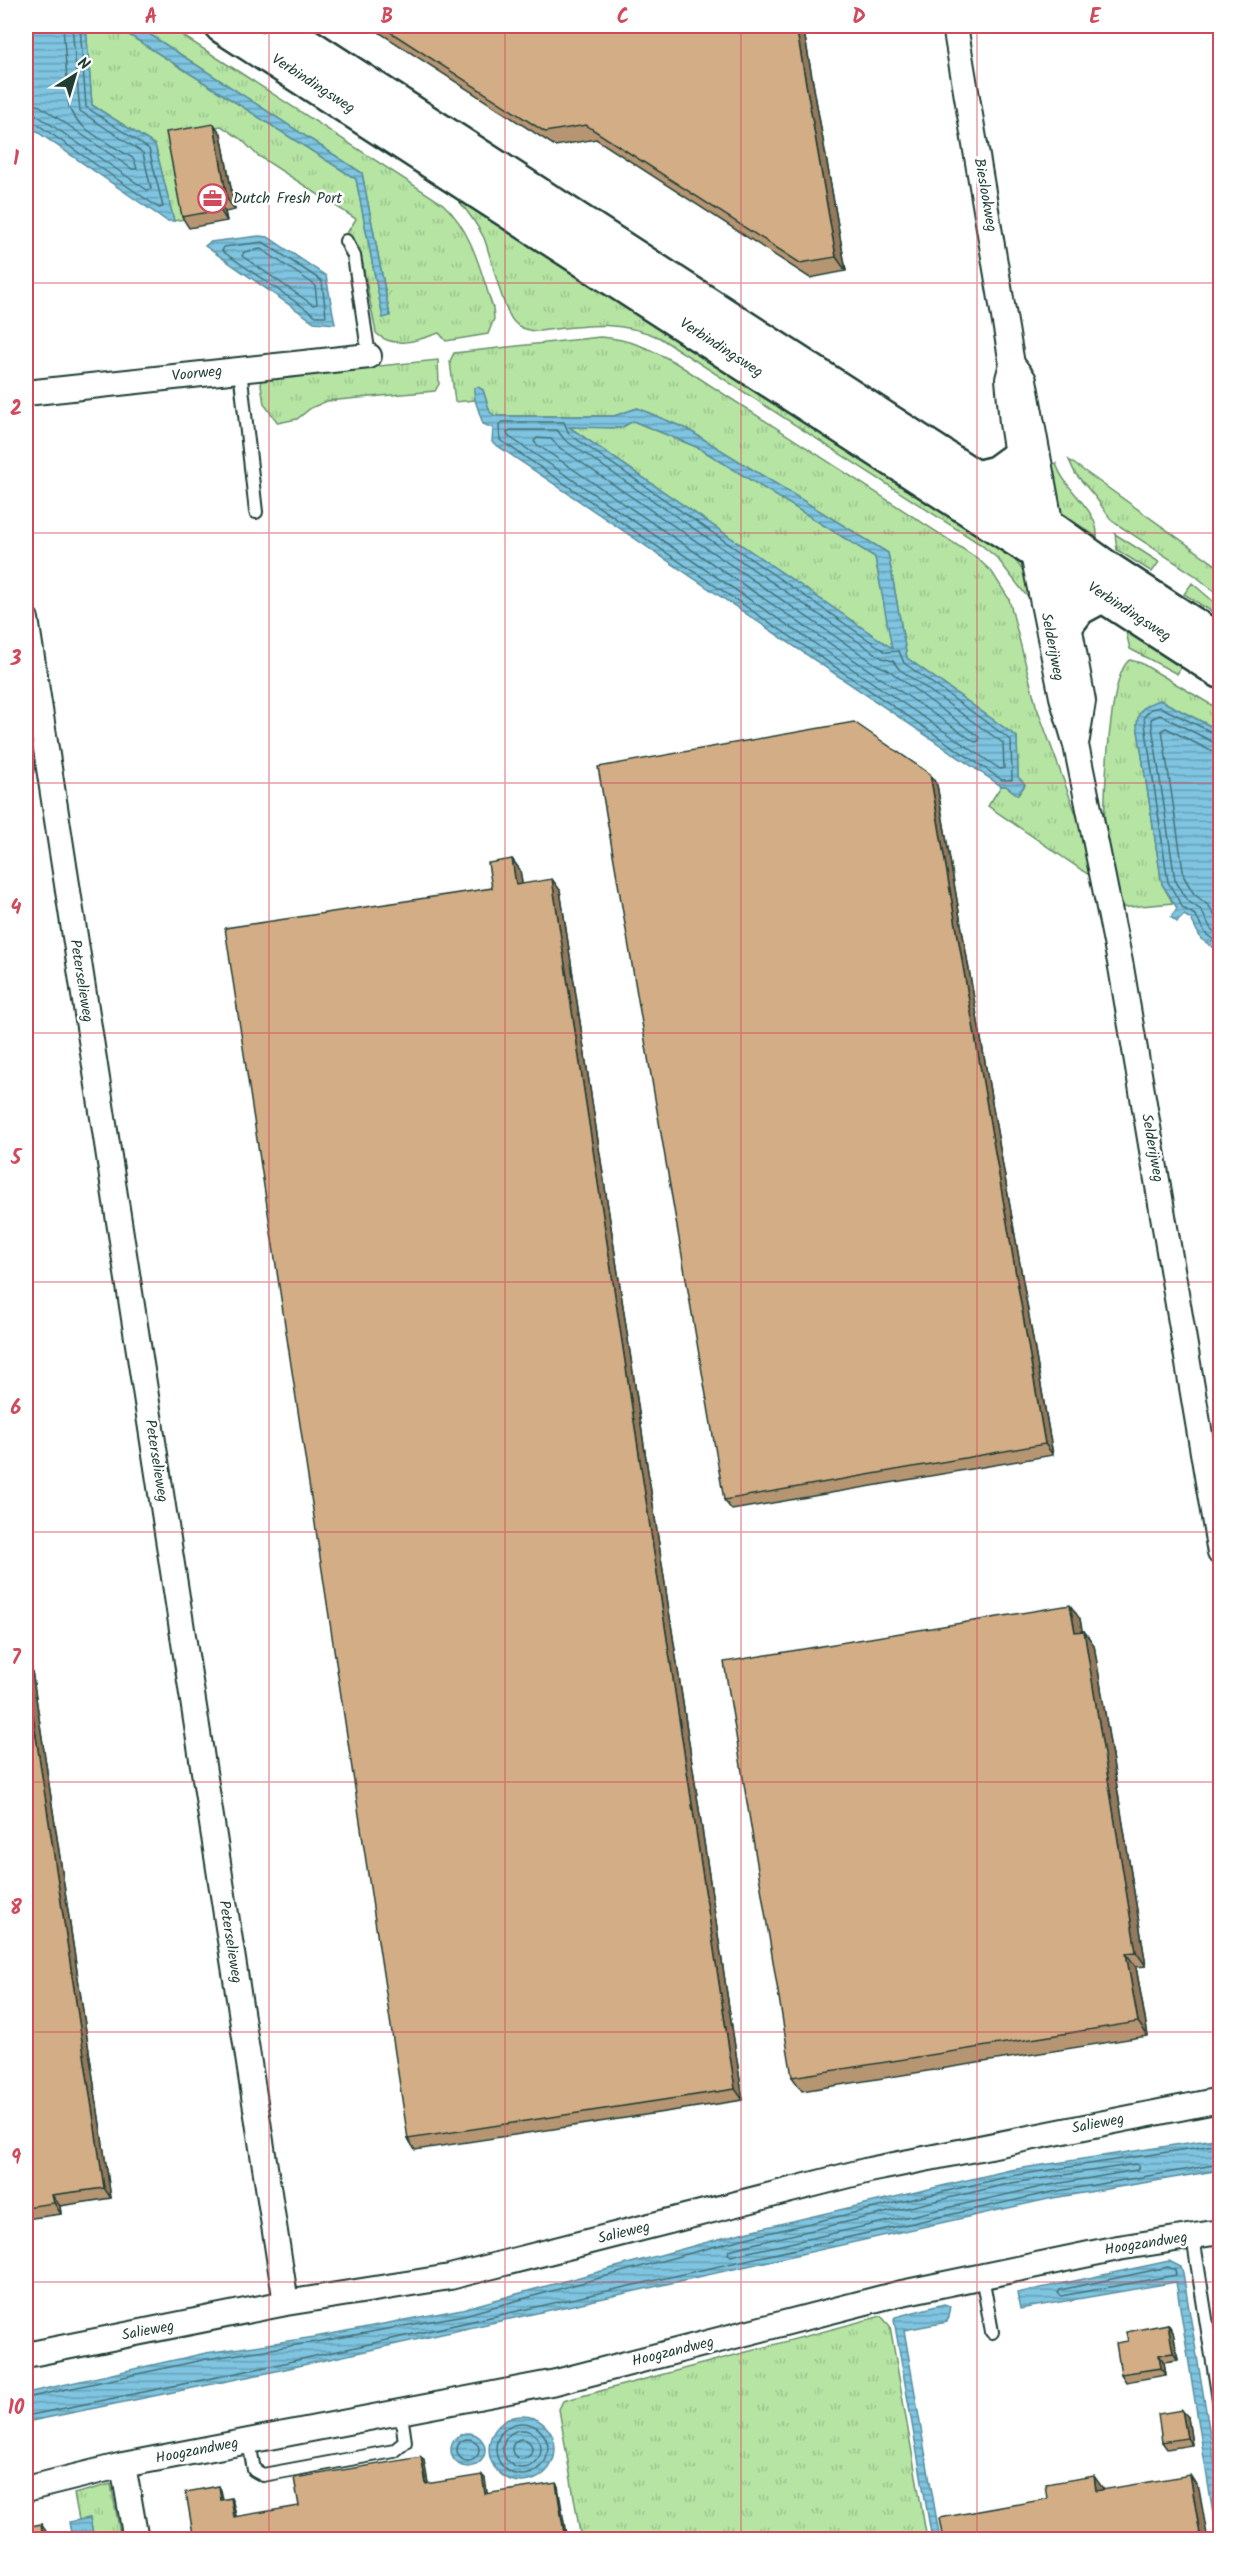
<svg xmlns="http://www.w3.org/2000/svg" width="1246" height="2565" viewBox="0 0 1246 2565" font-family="Kalam,sans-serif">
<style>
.grass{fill:url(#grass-tufts);stroke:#6a906c;stroke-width:1.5}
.water{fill:url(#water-rules);stroke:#598e9b;stroke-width:1.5;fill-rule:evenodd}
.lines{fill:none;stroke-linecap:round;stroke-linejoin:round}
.shore{stroke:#457379;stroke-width:1.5}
.lane-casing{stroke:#1f3d34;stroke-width:16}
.street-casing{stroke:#1f3d34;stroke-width:28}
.secondary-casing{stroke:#1f3d34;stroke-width:38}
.lane{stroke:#fff;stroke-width:12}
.street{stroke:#fff;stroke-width:24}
.secondary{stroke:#fff;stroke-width:33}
.wall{fill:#b59572;stroke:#1f3d34;stroke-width:1.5}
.shaded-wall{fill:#94795d;stroke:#1f3d34;stroke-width:1.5}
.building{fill:#d3ad85;stroke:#1f3d34;stroke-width:1.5}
.grid{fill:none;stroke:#d1495b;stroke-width:1.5;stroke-opacity:0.55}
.labels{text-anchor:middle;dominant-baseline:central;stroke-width:5;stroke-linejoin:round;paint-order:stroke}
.street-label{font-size:15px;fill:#1f3d34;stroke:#fff}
.poi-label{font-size:15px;fill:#1f3d34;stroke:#fff;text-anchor:start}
.neatline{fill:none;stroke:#d1495b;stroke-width:2}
.grid-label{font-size:20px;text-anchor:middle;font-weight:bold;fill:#d1495b}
</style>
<defs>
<pattern id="grass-tufts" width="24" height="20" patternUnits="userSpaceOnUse" patternTransform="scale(1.5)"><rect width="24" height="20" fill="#b5e4a3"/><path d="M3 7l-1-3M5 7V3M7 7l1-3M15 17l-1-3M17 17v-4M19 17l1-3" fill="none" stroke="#9bc48d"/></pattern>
<pattern id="water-rules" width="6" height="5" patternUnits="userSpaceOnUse" patternTransform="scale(1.5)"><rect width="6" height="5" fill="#7fc4e0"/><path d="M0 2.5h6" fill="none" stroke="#67a0b6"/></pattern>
</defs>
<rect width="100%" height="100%" fill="#fff"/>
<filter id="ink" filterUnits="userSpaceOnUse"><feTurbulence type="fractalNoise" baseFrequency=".0167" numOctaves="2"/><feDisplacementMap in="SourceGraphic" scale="12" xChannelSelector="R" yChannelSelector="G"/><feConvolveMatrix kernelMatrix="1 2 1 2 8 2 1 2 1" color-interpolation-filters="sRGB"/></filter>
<g filter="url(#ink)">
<path class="grass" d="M86 26H115L356 179 383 318 390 315 362 173 137 26H168L443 204C473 232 480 270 493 308L494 319 488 334 446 341 439 333C419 340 393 350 376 333L360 249 347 233 356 219 257 155 242 140 221 126 171 135 185 219 174 221 155 145 92 105Z
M193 26H212L802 420 1014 559 1026 574 1034 600 1025 594 997 558 980 544 660 338C617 319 584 326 539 331 530 331 520 329 514 322 503 311 491 256 484 238 477 224 468 212 458 200Z
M600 337C630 339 651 349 676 363L977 558 992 572 1009 599 1036 705 1083 833 1092 877 988 806 1001 786H1006L1018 795 1025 785 1018 777 1017 737 907 658 888 553 687 429 638 408 614 416H495L490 413 483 390 474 389 475 400 455 402 450 361 454 353Z
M438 360 439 384 435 391 327 401 311 408 297 419 278 423 264 404 260 378Z
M633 421 699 448 875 557 893 649 568 426 621 428Z
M1069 460 1220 568V596L1193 574 1112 521 1096 498 1075 473Z
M1056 463C1064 491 1099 509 1097 537L1062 514 1051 464Z
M1115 534 1159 562 1152 572 1117 550Z
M1192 583 1220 607V617L1184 594Z
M1125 628 1183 664 1177 674 1130 649Z
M1130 660 1141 663 1220 710V731L1160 700 1137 724 1162 884 1173 903 1119 908C1114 882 1107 856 1105 830 1103 804 1109 670 1130 660Z
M881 2316 890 2326 927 2539H581L559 2409 563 2401Z
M111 2484 121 2539H94L90 2518 79 2520 74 2494Z"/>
<path class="water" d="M26 26H86L92 105 155 145 174 221H167L26 124Z
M115 26H137L362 173 390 316 383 318 356 179Z
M259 236 268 237 326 276 335 324 314 322 205 246 210 242Z
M478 387 483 390 490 412 495 416H614L637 408 687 429 888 553 907 658 1017 737 1018 777 1025 784 1018 795 1006 786H1001L492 442 493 428 483 424 475 400 474 388ZM633 421 699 448 875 557 892 648 569 427 621 428Z
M1160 700 1220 731V952L1201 939 1191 919 1184 915 1177 922 1171 917 1177 908 1162 884 1137 724C1138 709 1146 704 1160 700Z
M1220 2138V2170L1053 2198 267 2373 26 2422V2393L206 2353 315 2337 462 2309 741 2233 1010 2170Z
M1169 2261 1181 2267 1183 2273 1220 2494V2539H1217L1176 2282 1020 2309 1017 2293Z
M944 2304 950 2306 947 2322 904 2330 940 2539H932L894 2320 895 2317Z
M489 2449a33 33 0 1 1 66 0a33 33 0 1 1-66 0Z
M451 2450a17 17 0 1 1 34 0a17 17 0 1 1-34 0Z
M90 2518 94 2539H72L69 2522Z"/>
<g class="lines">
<path class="shore" d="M26 102 40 106 132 169H137L134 159C116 147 73 128 69 106L63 26
M26 112 35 114 147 190 151 189 143 153 80 111 72 26
M26 119 31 120 159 208 163 207 149 149 86 107 80 26
M263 242 322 281 326 316H316L222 251 224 247Z
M261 249 315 285 317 304 313 305 242 256 244 252Z
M502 422H564L569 434 886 652 899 651 904 663 1011 740 1012 780H1002L500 440 499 425Z
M510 430H557L565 440 882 658 893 661 899 669 1003 743 1004 768 1000 769 508 436 507 432Z
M537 438 551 439 560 448 877 665 887 669 979 737V741L975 742 536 444 534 441Z
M1220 736 1160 707 1151 709 1144 717 1168 882 1183 908 1195 915 1206 934 1220 945
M1220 743 1213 742 1160 715 1151 719 1175 880 1188 901 1201 910 1211 929 1220 936
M1220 752 1209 750 1166 728 1162 730 1184 877 1194 894 1209 906 1220 925
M1136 2164 1139 2167 1137 2170 1050 2185 731 2256 728 2254 729 2250 744 2246 1012 2183Z
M1168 2267 1175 2270 1176 2275 1061 2296 1058 2293 1060 2290Z
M26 2398 207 2359 316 2342 464 2315 742 2239 1011 2176 1220 2144
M26 2416 266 2367 1052 2192 1220 2164
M496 2449a26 26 0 1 1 52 0a26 26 0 1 1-52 0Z
M503 2449a19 19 0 1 1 38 0a19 19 0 1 1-38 0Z
M457 2450a11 11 0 1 1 22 0a11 11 0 1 1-22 0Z
M512 2449a10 10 0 1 1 20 0a10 10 0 1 1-20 0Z"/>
<defs>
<path id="lane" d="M346 241 354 256 369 356
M240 370 256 512
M1193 2237 1220 2406
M982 2276 992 2332
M249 2442 254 2470 263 2475 394 2451 405 2442 401 2414"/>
<path id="street" d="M955 26 1012 364 1008 379 1012 423 1032 549 1062 697 1076 745 1121 967 1220 1553
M1012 364 1024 380 1083 701 1077 739
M26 393 369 356
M26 619 286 2303
M26 2355 286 2303 450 2277 869 2170 1220 2100
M26 2489 123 2465
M136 2540 123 2465 556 2382 897 2294 1118 2248 1220 2232"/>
<path id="secondary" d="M222 26 1220 671
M278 26 1027 511 1108 569 1220 642
M976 478 996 473 1018 457
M1069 621 1079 608 1103 595"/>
</defs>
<use href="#lane" class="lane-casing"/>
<use href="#street" class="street-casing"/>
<use href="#secondary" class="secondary-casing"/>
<use href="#lane" class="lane"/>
<use href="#street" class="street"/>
<use href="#secondary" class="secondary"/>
</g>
<path class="wall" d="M375 26H803L846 271 810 278 596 139 555 146 380 33Z
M221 134 235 210 225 212 227 221 189 228 182 217Z
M937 785 1053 1455 732 1510 724 1500Z
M512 859 520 870 522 884 560 890 743 2100 415 2150 408 2139 492 888Z
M1080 1619 1082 1631H1084L1094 1645 1146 1966 1136 1967 1148 2036 802 2091 792 2077Z
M26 1631 111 2198 60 2206 61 2214 26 2219Z
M1168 2324 1173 2332 1178 2360 1164 2362 1166 2375 1126 2382 1121 2374 1128 2341Z
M1188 2417 1192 2445 1167 2449 1162 2442Z"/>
<path class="shaded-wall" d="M796 26H803L846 271 836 257Z
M214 124 221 134 235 210 227 199Z
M218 201 225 212 227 221 220 210Z
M930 774 937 785 1053 1455 1045 1444Z
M512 859 520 870 524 895 516 885Z
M552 879 560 890 743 2100 735 2089Z
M1070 1605 1080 1619 1085 1647 1075 1632Z
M26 1631 111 2198 104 2188 26 1670Z
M1084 1631 1094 1645 1146 1966 1136 1952Z
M1126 1953 1136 1967 1148 2036 1138 2022Z
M52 2195 60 2206 61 2214 54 2203Z
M1168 2324 1173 2332 1178 2360 1173 2353Z
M1159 2355 1164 2362 1166 2375 1161 2368Z
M1182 2410 1188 2417 1192 2445 1187 2438Z
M421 2457 424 2460 429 2488 426 2484Z
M482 2475 485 2478 488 2498 485 2494Z
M1190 2475 1199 2489 1208 2540H1201Z
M1094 2476 1104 2490 1096 2491Z
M556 2483 558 2486 567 2540H565Z
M219 2486 221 2490 224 2503 221 2500Z
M231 2498 233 2502 237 2520 234 2517Z
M41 2524 46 2531 47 2540H43Z"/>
<path class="building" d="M381 26H796L836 257 800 263 586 125 545 132Z
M214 124 227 199 218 201 220 210 182 217 166 132Z
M854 722 930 774 1045 1444 724 1500 598 767Z
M512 859 516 885 552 879 735 2089 408 2139 225 928 492 888 488 863Z
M1070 1605 1075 1632 1084 1631 1136 1952 1126 1953 1138 2022 792 2077 724 1662Z
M26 1670 104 2188 52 2195 54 2203 26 2207Z
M1168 2324 1173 2353 1159 2355 1161 2368 1121 2374 1116 2343 1128 2341 1126 2332Z
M1182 2410 1187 2438 1162 2442 1158 2414Z
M421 2457 426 2484 482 2475 485 2494 556 2483 565 2540H194L186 2492 219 2486 221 2500 231 2498 234 2517 299 2506 294 2478Z
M1190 2475 1201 2540H943L939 2518 1047 2499 1045 2484 1094 2476 1096 2491Z
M41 2524 43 2540H26V2527Z"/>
</g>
<path class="grid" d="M269 26V2540M505 26V2540M741 26V2540M977 26V2540M26 283H1220M26 533H1220M26 783H1220M26 1033H1220M26 1282H1220M26 1532H1220M26 1782H1220M26 2032H1220M26 2282H1220"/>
<defs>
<symbol id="office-ring" viewBox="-11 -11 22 22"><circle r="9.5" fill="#fff" stroke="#d1495b" stroke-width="1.5"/><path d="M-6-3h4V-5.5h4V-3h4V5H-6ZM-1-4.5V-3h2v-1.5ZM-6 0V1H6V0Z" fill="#d1495b"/></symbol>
</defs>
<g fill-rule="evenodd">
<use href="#office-ring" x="196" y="182" width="33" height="33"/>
</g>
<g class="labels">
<g class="street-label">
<text transform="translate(313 84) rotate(33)">Verbindingsweg</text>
<text transform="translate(985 195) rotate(80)">Bieslookweg</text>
<text transform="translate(721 348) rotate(33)">Verbindingsweg</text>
<text transform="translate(197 374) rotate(-6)">Voorweg</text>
<text transform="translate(1129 612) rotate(33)">Verbindingsweg</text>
<text transform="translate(1052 647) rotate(79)">Selderijweg</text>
<text transform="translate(81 981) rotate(81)">Peterselieweg</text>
<text transform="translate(1152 1148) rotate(80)">Selderijweg</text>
<text transform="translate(156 1461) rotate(81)">Peterselieweg</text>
<text transform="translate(230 1942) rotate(81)">Peterselieweg</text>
<text transform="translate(1098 2124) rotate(-11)">Salieweg</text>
<text transform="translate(624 2233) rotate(-14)">Salieweg</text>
<text transform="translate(1146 2244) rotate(-9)">Hoogzandweg</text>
<text transform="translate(148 2331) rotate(-11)">Salieweg</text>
<text transform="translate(673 2352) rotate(-14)">Hoogzandweg</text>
<text transform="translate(197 2451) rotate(-11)">Hoogzandweg</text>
</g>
<g class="poi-label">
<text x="233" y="199">Dutch Fresh Port</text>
</g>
</g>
<rect width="1246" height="2565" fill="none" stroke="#fff" stroke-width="66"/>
<g transform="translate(75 75) rotate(37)" stroke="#ffffff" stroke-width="4.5" paint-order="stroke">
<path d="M0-4.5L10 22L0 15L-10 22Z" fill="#1f3d34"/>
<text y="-9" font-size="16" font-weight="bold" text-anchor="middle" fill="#1f3d34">N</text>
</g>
<rect x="33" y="33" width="1180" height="2499" class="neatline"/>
<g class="grid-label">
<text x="151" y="23">A</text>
<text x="387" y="23">B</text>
<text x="623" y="23">C</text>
<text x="859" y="23">D</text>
<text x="1095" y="23">E</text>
<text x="16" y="165">1</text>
<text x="16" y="415">2</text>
<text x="16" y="665">3</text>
<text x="16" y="914">4</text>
<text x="16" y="1164">5</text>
<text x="16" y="1414">6</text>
<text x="16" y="1664">7</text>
<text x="16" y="1914">8</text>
<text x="16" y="2164">9</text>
<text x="16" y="2414">10</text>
</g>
</svg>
